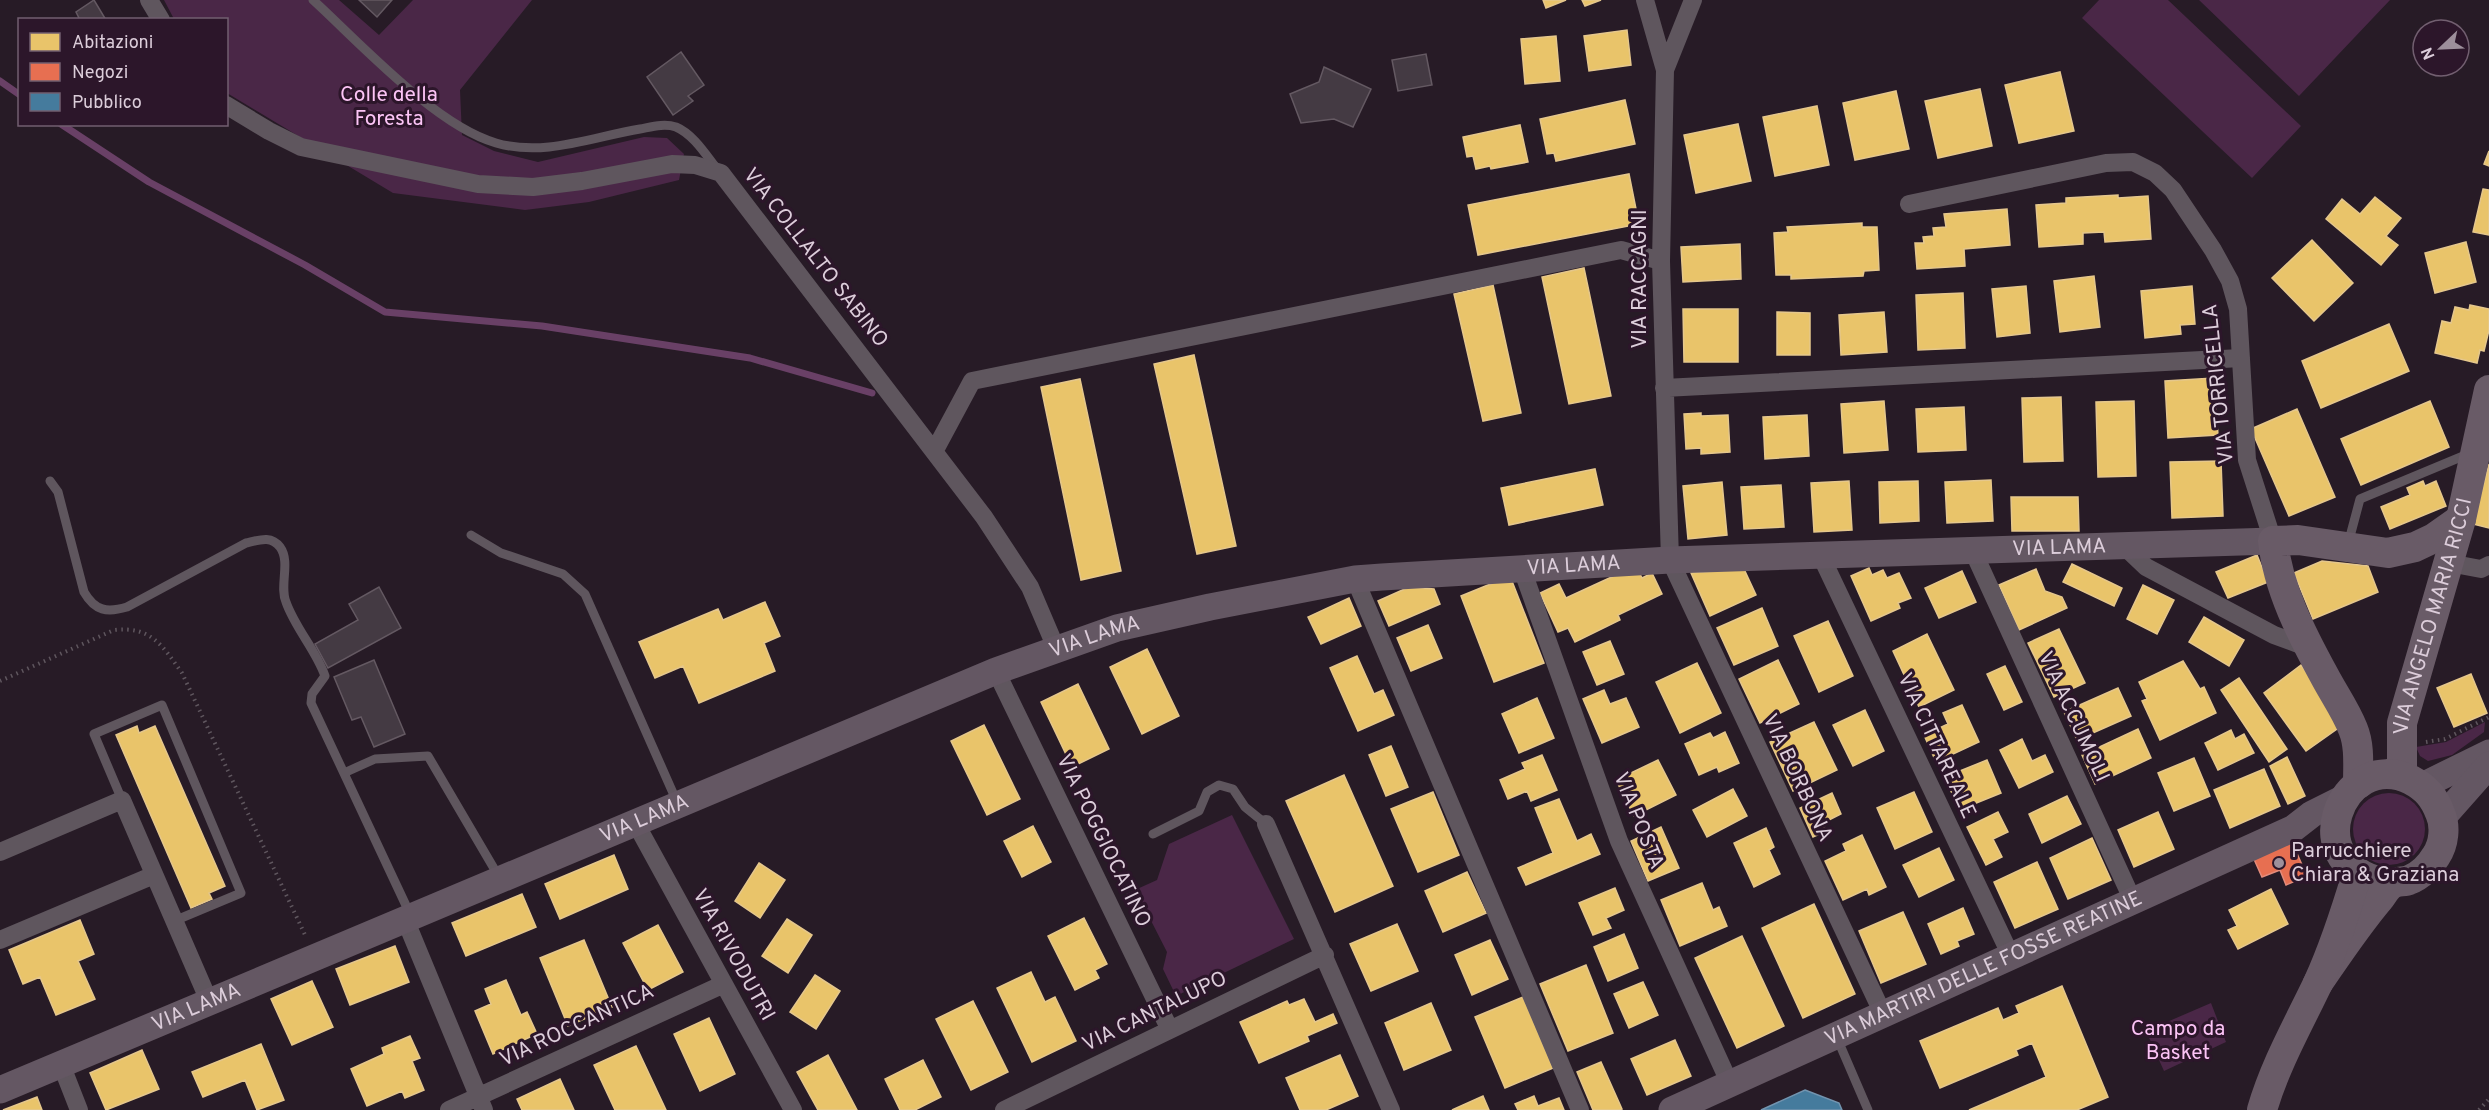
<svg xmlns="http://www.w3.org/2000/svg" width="2489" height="1110" viewBox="0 0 2489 1110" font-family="Overpass,sans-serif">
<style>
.green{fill:#4a2747}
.homes{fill:#e9c46a;stroke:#e5c78c;stroke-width:1.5}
.shops{fill:#e76f51;stroke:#e48b7a;stroke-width:1.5}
.public{fill:#457b9d;stroke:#7294af;stroke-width:1.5}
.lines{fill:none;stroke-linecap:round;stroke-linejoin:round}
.stream{stroke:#694066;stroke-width:7}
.building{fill:#443a43;stroke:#645962;stroke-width:1.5}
.path{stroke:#5f565e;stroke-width:4;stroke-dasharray:1.5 4.5;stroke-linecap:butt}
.service{stroke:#5f565e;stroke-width:9}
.minor{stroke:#5f565e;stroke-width:18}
.secondary{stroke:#645763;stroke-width:27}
.primary{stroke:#695b67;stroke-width:30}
.poi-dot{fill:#9d8f9b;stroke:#2c162a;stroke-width:2}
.labels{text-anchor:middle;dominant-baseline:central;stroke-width:6;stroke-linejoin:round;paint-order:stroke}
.park-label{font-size:21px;fill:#fcc4f6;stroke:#2c162a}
.street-label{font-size:21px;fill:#dccdda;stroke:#2c162a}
.poi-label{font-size:21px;fill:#dccdda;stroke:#2c162a;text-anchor:start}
</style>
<rect width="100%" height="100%" fill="#271b26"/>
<path class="green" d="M164 0H339L379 35 413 0H532L460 90 462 135 494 151 538 162 644 137 667 138 684 154 679 180 589 202 525 210 393 193 227 93 226 20 174 19Z
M2099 0H2168L2301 126 2252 178 2082 18Z
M2199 0H2390L2299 96Z
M2485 722 2484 732 2452 755 2428 761 2420 756 2416 747 2446 742Z
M2353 829a36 36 0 1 1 72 0a36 36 0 1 1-72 0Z
M1232 815 1294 939 1176 996 1163 969 1167 952 1143 905 1131 903 1126 894 1157 880 1169 844Z
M2211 1003 2226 1042 2164 1071 2146 1031Z"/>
<path class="homes" d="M1543 0H1566L1546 8Z
M1582 0H1601L1585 6Z
M1627 30 1631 65 1589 71 1584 36Z
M1556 36 1560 81 1525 84 1521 39Z
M2060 72 2074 131 2019 143 2005 85Z
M1980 89 1992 146 1938 158 1925 101Z
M1896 91 1909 149 1855 160 1843 103Z
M1625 100 1635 144 1556 161 1554 153 1547 154 1540 119Z
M1817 106 1829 165 1775 176 1763 117Z
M1738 124 1751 181 1696 193 1684 135Z
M1520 125 1528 162 1491 169 1490 166 1476 169 1473 156 1467 157 1463 137Z
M2489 151V166L2484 164Z
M1629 174 1639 224 1478 255 1468 205Z
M2483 189 2489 190V235L2473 232Z
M2118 195V198L2148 196 2151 239 2105 242 2104 232 2083 233V244L2039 247 2036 205 2066 203V198Z
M2375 197 2401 218 2386 236 2398 245 2381 265 2326 219 2342 199 2360 214Z
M2007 209 2010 245 1964 249 1965 266 1917 269 1915 243H1924L1923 237 1934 236 1933 228 1946 227 1944 214Z
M1862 223V227H1877L1879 270 1864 271 1863 276 1791 279V275H1776L1774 233 1788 232 1787 227Z
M2312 240 2353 283 2314 321 2272 278Z
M2466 242 2476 282 2435 293 2425 253Z
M1740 244 1741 279 1683 282 1681 247Z
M1584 268 1611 396 1569 404 1542 277Z
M2094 276 2100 327 2060 332 2054 281Z
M1493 285 1521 413 1483 421 1454 294Z
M2026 286 2030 333 1997 337 1992 289Z
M2192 286 2195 324 2180 325 2181 334 2145 338 2141 291Z
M1963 293 1965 348 1918 350 1916 295Z
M2470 305 2489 309V330L2484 351 2480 350 2477 363 2435 353 2442 321 2451 323 2455 307 2469 310Z
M1683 309H1738V362H1684Z
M1777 312 1810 313V355H1777Z
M1884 312 1887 352 1841 355 1839 315Z
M2389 324 2409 371 2321 408 2302 361Z
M1194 355 1236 546 1197 554 1154 364Z
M2214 378 2218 435 2168 438 2165 381Z
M1080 379 1121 571 1081 580 1041 387Z
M2061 397 2063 461 2024 462 2022 398Z
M1884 401 1888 450 1844 453 1841 404Z
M2134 401 2136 476 2098 477 2096 402Z
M2430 401 2449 447 2361 485 2341 439Z
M1964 407 1966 450 1918 452 1916 409Z
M2297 409 2335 497 2289 516 2251 429Z
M1701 413V416L1728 415 1730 452 1701 454V448L1686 449 1684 414Z
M1807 415 1809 456 1765 459 1763 417Z
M2221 461 2223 516 2172 518 2170 462Z
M2489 464V528L2473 524Z
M1595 469 1603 505 1509 525 1501 488Z
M1991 480 1993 521 1947 523 1945 482Z
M1849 481 1852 530 1814 532 1811 483Z
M1918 481 1919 521 1880 523 1879 482Z
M2423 481 2425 486 2436 481 2446 506 2390 529 2381 507 2410 495 2407 488Z
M1722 482 1727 535 1688 539 1683 486Z
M1781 485 1784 527 1744 529 1741 487Z
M2011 497H2078L2079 531H2012Z
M2257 555 2268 582 2228 598 2216 572Z
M2322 561 2368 566 2378 592 2313 619 2294 573Z
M2072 564 2122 588 2114 606 2063 582Z
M1869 568 1872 575 1883 570 1887 578 1899 573 1911 598 1898 603 1900 608 1871 621 1851 576Z
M1744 569 1756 595 1710 616 1691 573Z
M2036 569 2045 591 2062 597 2067 608 2019 630 1999 585Z
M1638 570 1642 578 1652 573 1662 594 1618 615 1620 620 1575 642 1568 628 1558 632 1540 593 1559 584 1566 598 1618 574Z
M1962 571 1976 602 1939 618 1925 588Z
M1510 576 1544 663 1494 682 1461 596Z
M2143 585 2174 600 2157 634 2127 619Z
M1409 587 1434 589 1440 604 1389 626 1378 601Z
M1349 598 1361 626 1321 644 1308 617Z
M765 602 780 636 764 643 775 671 699 703 683 666 655 678 639 642 718 609 723 620Z
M1762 608 1778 646 1734 665 1717 628Z
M2204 617 2244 640 2229 666 2189 642Z
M1828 621 1853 676 1819 692 1794 636Z
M1428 625 1442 658 1411 671 1397 638Z
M2059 629 2085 683 2054 697 2028 643Z
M1927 634 1954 690 1919 707 1893 651Z
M1610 641 1624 674 1597 685 1583 652Z
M1147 649 1179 716 1142 734 1110 667Z
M1357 656 1374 694 1383 690 1394 715 1358 731 1330 668Z
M1778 660 1799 704 1760 723 1739 679Z
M2183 661 2200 689 2204 687 2216 713 2160 740 2142 701 2147 699 2139 682Z
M1697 663 1721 713 1680 733 1656 682Z
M2301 665 2344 724 2306 751 2264 693Z
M2005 666 2022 702 2004 710 1987 674Z
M2471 674 2487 713 2454 727 2437 688Z
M2239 678 2287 749 2269 762 2221 690Z
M1078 684 1109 749 1072 767 1041 702Z
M2118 688 2131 716 2077 740 2064 712Z
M1604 690 1610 704 1626 698 1639 727 1602 743 1583 699Z
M1537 698 1554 738 1519 753 1502 714Z
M1962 705 1979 742 1936 762 1924 735 1948 724 1943 713Z
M1865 710 1884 751 1853 766 1833 725Z
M1814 722 1837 770 1793 791 1770 742Z
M984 725 1020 799 987 815 951 741Z
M137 726 139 733 155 726 225 886 209 893 212 899 191 908 116 735Z
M2138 729 2151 758 2095 784 2082 755Z
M2231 730 2235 739 2244 734 2254 753 2218 770 2205 743Z
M1725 732 1739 763 1719 772 1717 767 1699 775 1685 744 1710 733 1713 738Z
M2022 739 2032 761 2045 755 2053 772 2019 788 2000 750Z
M1391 746 1408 787 1386 796 1369 755Z
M1542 755 1557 790 1531 801 1527 791 1508 799 1500 780 1525 769 1522 763Z
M2287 757 2305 796 2288 804 2270 766Z
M2194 758 2210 796 2174 811 2158 773Z
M1658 760 1676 795 1634 816 1616 780Z
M1987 760 2001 793 1959 810 1945 777Z
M2264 769 2280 806 2230 828 2214 790Z
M1344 775 1393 886 1335 912 1286 801Z
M1733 789 1747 816 1707 837 1693 810Z
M1433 792 1459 855 1418 872 1391 809Z
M1914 792 1932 832 1895 849 1877 808Z
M1832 793 1841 814 1823 823 1826 831 1813 837 1800 808Z
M2067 796 2081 824 2042 843 2029 814Z
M1559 799 1577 841 1591 834 1600 854 1526 885 1518 868 1553 853 1535 808Z
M1998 812 2008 832 1993 839 2002 857 1986 865 1967 827Z
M2158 812 2174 849 2134 867 2118 830Z
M1033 826 1051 862 1022 877 1004 841Z
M1661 827 1679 868 1648 881 1631 841Z
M1766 828 1774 847 1769 850 1780 874 1754 887 1734 843Z
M1862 835 1886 887 1869 895 1867 889 1843 900 1825 861 1846 851 1843 844Z
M2092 838 2111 880 2068 899 2050 858Z
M1939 848 1954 880 1919 897 1903 865Z
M614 855 628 889 560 919 545 884Z
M2037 862 2058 909 2015 928 1994 882Z
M759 863 785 880 760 918 735 901Z
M1467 872 1486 913 1443 932 1425 891Z
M1702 883 1713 910 1719 907 1727 926 1680 946 1661 900Z
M1615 888 1624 910 1606 918 1611 928 1593 935 1579 903Z
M2271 889 2288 924 2238 949 2228 930 2237 926 2229 910Z
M522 894 536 927 466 956 452 923Z
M1814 904 1855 994 1803 1018 1762 928Z
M1963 908 1974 934 1957 941 1959 946 1941 954 1928 924Z
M1903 912 1926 964 1881 983 1859 931Z
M1084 918 1107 964 1095 970 1099 978 1075 990 1048 936Z
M787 919 812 935 788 973 762 956Z
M80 920 94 954 78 961 95 999 56 1015 40 977 23 984 9 950Z
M1397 924 1418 971 1371 991 1350 944Z
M658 925 683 972 648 990 623 943Z
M1624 934 1638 968 1608 981 1594 947Z
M1742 936 1784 1026 1737 1048 1695 958Z
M584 940 612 1007 568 1026 540 958Z
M1490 940 1508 979 1472 995 1455 955Z
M395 946 409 982 350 1005 336 969Z
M1586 965 1613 1033 1568 1051 1540 984Z
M1031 972 1045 1002 1055 997 1076 1041 1032 1062 997 988Z
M815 975 840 991 816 1029 790 1012Z
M506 980 521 1015 527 1012 537 1034 493 1054 475 1011 491 1004 485 989Z
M312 981 333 1027 292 1045 271 999Z
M1643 982 1658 1015 1629 1028 1614 994Z
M2062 986 2108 1097 2077 1110H1969L2046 1077 2032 1043 2016 1050 2018 1055 1940 1088 1920 1041 1998 1008 2003 1020 2019 1013 2016 1006Z
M1523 997 1553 1068 1505 1088 1475 1017Z
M1304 999 1315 1022 1333 1014 1337 1023 1307 1036 1309 1041 1259 1063 1240 1022 1287 1001 1289 1005Z
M973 1001 1008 1072 971 1090 936 1019Z
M1431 1003 1451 1050 1404 1070 1385 1023Z
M709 1018 735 1074 700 1091 674 1034Z
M410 1036 420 1058 412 1061 424 1090 405 1098 402 1091 367 1106 351 1069 384 1054 382 1048Z
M1675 1040 1691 1076 1647 1095 1631 1059Z
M261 1044 284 1100 257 1110 245 1080 203 1097 192 1072Z
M636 1046 666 1110H615L594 1065Z
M142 1050 159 1089 106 1110 90 1073Z
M828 1055 857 1110H818L797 1072Z
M1340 1055 1358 1096 1326 1110H1300L1286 1078Z
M923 1060 941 1097 915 1110H900L885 1079Z
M1601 1062 1622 1109 1619 1110H1593L1577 1072Z
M560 1079 574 1110H522L517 1099Z
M1483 1096 1489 1110H1452Z
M1534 1096 1538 1106 1559 1098 1564 1110H1518L1515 1104Z
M37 1097 42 1110H3Z"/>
<path class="shops" d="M2291 840 2307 876 2286 885 2280 870 2262 877 2253 857Z"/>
<path class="public" d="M1805 1090 1839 1103 1842 1110H1761Z"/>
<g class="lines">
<path class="stream" d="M0 81 20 95
M61 124 149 182 305 265 385 312 542 326 750 358 872 393"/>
</g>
<path class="building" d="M94 0 106 20H80L76 12Z
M359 0H392L377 17Z
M681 52 704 85 688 96 693 101 673 115 647 77Z
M1426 54 1432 85 1398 91 1392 60Z
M1324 67 1371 89 1353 127 1334 119 1301 123 1290 94 1319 82Z
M379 587 401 628 328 668 315 644 358 620 349 604Z
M374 660 405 734 374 747 361 717 352 720 334 677Z"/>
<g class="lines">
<path class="path" d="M0 681 114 630C151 626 162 645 182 673L306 937
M2426 742 2445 739 2489 717
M2479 1110 2489 1099"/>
<path class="service" d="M313 0C360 43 436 126 496 143 544 157 592 137 640 129 651 127 664 123 676 127 693 134 706 155 717 169
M50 481 58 492 84 592C95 611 107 613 127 607L246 543C259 540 271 535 280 547 291 562 279 586 286 602 295 628 316 650 325 676L312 694 311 703 410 914
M471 535 501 553 563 574 585 594 677 802
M2348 544 2360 499 2468 454
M344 773 375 759 428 756 499 877
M122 800 94 734 162 705 241 893 174 921
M1153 834 1199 811 1207 792 1219 785 1233 789 1245 807 1266 824
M1837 1038 1868 1110"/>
<path class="minor" d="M149 0 161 20
M1645 0 1665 70 1661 261 1670 560 1883 1014
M1665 70 1693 0
M226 105 269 131 301 147 478 184 533 187 582 181 672 164 695 165 721 173 984 517 1030 587 1056 648
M1909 204 2106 163 2133 162 2155 173 2173 190 2213 250 2230 281 2238 309 2247 460 2273 541
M1664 388 2241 358
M935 450 972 381 1621 250 1661 261
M2125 547 2146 567 2274 635 2309 648
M1973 551 2133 901
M1821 556 2011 956
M2449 563 2481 569 2489 565
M1522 569 1619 841 1730 1084
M1355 579 1580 1110
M996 671 1170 1030
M635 822 793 1110
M1266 824 1391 1110
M0 852 122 800 209 1001
M405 919 484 1110
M0 940 154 875
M61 1064 79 1110
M449 1110 724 984
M1004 1110 1325 955"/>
<g class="secondary">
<path d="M2422 786 2489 753"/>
<path d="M2442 818 2489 765"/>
<path id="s1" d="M0 1090 996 671 1117 628 1210 607 1355 579 1382 577 1670 560 2273 541"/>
<path id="s2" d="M1672 1110 2294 828 2312 814 2344 798"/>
</g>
<g class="primary">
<path id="s3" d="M2402 776V723L2461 519 2489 390"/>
<path d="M2358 784C2358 766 2360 746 2353 729 2346 711 2334 694 2325 677 2302 635 2278 589 2273 541L2298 540 2388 553 2415 547 2434 538 2461 519"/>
<path d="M2318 983C2338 954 2357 925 2380 898 2383 894 2387 887 2392 884 2396 881 2404 882 2409 880 2420 876 2430 866 2436 856 2444 844 2446 826 2440 813 2434 797 2426 788 2411 780 2341 746 2292 870 2391 884"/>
<path d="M2262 1110C2275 1065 2298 1025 2318 983 2334 948 2346 911 2357 874"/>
</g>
</g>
<circle class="poi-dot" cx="2279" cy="863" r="6"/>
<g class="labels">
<g class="park-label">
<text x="389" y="95">Colle della<tspan x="389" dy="24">Foresta</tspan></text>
<text x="2178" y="1029">Campo da<tspan x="2178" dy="24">Basket</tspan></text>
</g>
<g class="street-label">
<text transform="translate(815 258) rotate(52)">VIA COLLALTO SABINO</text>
<text transform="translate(1640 279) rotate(-90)">VIA RACCAGNI</text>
<text transform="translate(2219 384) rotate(-96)">VIA TORRICELLA</text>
<text stroke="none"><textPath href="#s1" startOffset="2157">VIA LAMA</textPath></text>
<text stroke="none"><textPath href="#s1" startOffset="1671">VIA LAMA</textPath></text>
<text stroke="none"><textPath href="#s3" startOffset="164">VIA ANGELO MARIA RICCI</textPath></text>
<text stroke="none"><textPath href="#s1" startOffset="1185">VIA LAMA</textPath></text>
<text transform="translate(2073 717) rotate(65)">VIA ACCUMOLI</text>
<text transform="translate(1936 746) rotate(65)">VIA CITTAREALE</text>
<text transform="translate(1797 778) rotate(65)">VIA BORBONA</text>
<text stroke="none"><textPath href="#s1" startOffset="699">VIA LAMA</textPath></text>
<text transform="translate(1638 821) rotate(68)">VIA POSTA</text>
<text transform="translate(1103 841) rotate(64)">VIA POGGIOCATINO</text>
<text transform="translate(733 955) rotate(61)">VIA RIVODUTRI</text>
<text stroke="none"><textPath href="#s2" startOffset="342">VIA MARTIRI DELLE FOSSE REATINE</textPath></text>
<text stroke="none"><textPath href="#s1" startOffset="213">VIA LAMA</textPath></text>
<text transform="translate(1155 1012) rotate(-26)">VIA CANTALUPO</text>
<text transform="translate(577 1026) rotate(-25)">VIA ROCCANTICA</text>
</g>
<g class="poi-label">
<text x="2291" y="851">Parrucchiere<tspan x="2291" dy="24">Chiara &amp; Graziana</tspan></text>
</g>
</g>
<rect x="18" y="18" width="210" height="108" fill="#2c162a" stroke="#725f70" stroke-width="1.5"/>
<rect x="30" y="33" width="30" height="18" fill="#e9c46a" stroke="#725f70" stroke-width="1.5"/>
<text x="72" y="48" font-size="18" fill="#dccdda">Abitazioni</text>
<rect x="30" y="63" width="30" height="18" fill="#e76f51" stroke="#725f70" stroke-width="1.5"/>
<text x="72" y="78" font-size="18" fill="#dccdda">Negozi</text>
<rect x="30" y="93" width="30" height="18" fill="#457b9d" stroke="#725f70" stroke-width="1.5"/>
<text x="72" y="108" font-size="18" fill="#dccdda">Pubblico</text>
<g transform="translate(2441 48) rotate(247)"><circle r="28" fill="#2c162a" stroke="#725f70" stroke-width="1.5"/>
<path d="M0-4.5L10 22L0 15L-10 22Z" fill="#9d8f9b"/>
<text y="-9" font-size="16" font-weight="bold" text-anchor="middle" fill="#dccdda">N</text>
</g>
</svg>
